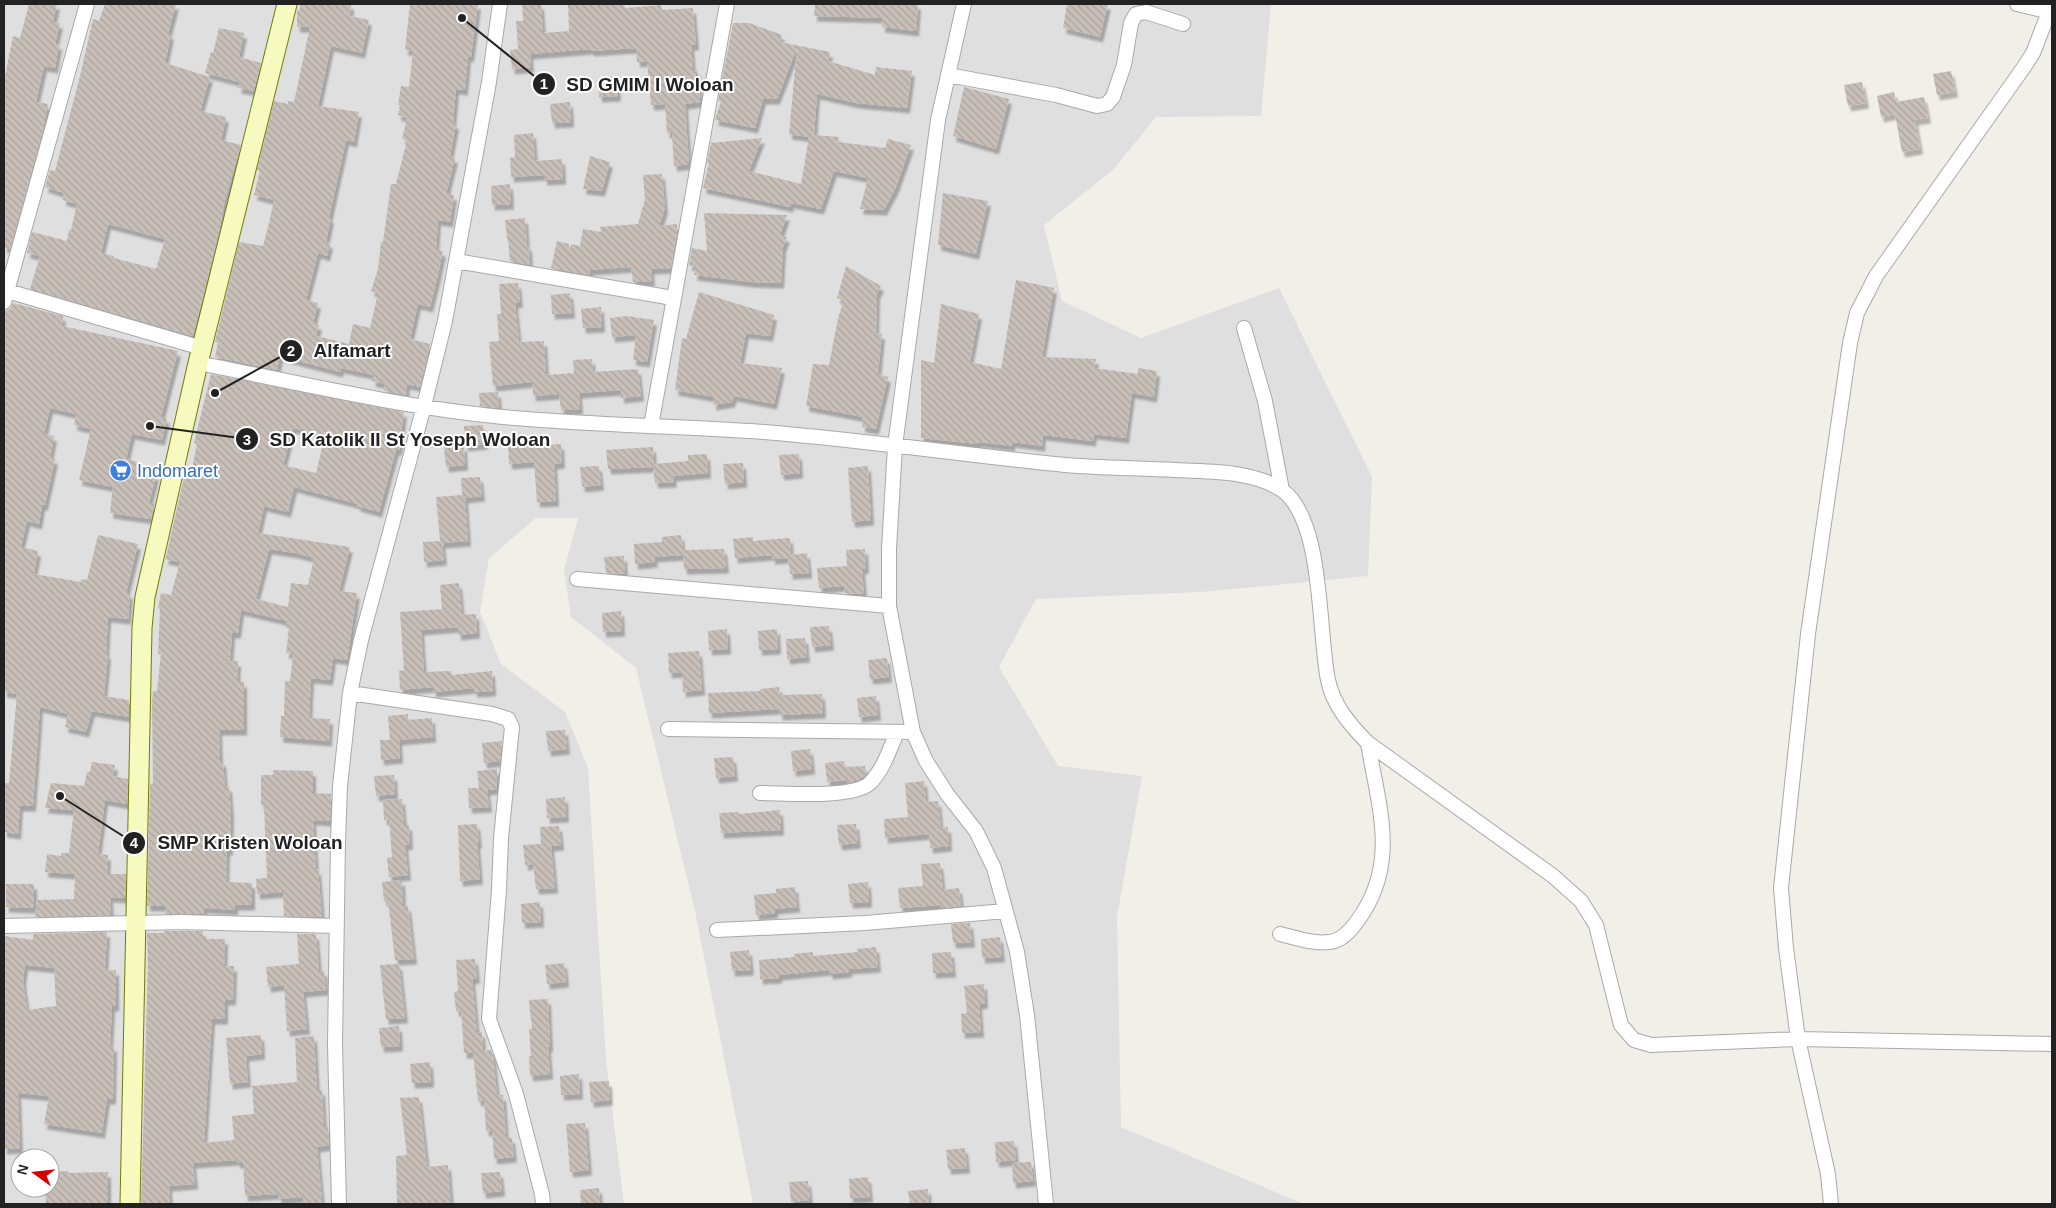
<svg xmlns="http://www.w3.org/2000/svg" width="2056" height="1208" viewBox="0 0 2056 1208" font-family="Arial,sans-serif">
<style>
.residential{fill:#e0dfdf;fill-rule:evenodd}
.building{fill:url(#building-back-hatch);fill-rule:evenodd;filter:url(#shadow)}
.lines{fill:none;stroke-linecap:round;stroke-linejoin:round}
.minor-casing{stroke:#a9a9a9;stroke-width:16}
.secondary-casing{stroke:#707d05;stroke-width:21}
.minor{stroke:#fff;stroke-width:14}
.secondary{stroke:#f7fabf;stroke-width:19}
.labels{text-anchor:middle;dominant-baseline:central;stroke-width:4;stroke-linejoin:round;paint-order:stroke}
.shop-label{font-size:18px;fill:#366cbe;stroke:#fff;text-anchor:start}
.leader{fill:none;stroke:#222;stroke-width:2}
.callout-dot{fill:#222;stroke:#fff;stroke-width:2}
.mark-label{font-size:15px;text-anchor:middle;font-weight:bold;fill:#fff}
.callout-label{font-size:19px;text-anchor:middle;font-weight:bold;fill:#222;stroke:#fff;stroke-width:4;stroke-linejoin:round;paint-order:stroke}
</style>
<defs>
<pattern id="building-back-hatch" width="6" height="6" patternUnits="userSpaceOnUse" patternTransform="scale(1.25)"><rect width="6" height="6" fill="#c7bfb8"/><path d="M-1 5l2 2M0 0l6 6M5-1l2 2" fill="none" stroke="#aba49e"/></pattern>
<filter id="shadow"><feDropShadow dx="3" dy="5.5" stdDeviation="1" flood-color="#0004"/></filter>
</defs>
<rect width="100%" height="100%" fill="#f2efe9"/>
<path class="residential" d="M4 4H1271L1261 116 1156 117 1113 170 1044 225 1062 301 1141 338 1279 288 1372 477 1368 576 1201 592 1036 599 999 667 1058 766 1142 776 1117 917 1121 1127 1304 1204H753L695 911 636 668 571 617 564 570 578 518H536L489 558 480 612 501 664 565 712 588 768 606 1059 624 1204H4ZM20 1158H50V1188H20Z"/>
<path class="building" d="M29 4H57L53 22 60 23 55 44H59L55 68 44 66 36 102 48 104 43 130 10 249 4 247V81L13 36 20 38Z
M105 4H176L168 34H171L165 63 210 77 200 111 226 117 221 140 241 145 225 200 218 237 193 336 30 289 40 256 27 253 32 232 67 241 69 230H71L77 204 63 200 64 193 45 187 50 170 55 171 80 76 93 19 99 21ZM108 224 165 239 156 269 114 258V256L101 253Z
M300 4H351L350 16 369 20 362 53 331 46 318 106 359 112 354 142 346 140 329 218H331L326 242 330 243 327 256 318 253 306 300 318 303 313 323 319 325 316 336 349 344 353 324 370 328 378 293 371 291 378 269 381 242H383L391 184H396L407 140 402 139 407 118 398 115 400 105H398L401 86 409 87 413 51 405 50 410 4H478L471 57 468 56 465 90 456 89 453 123 456 124 450 156 455 158 446 194 454 195 450 222 438 220 436 250 443 251 438 275 430 307 418 304 410 339 430 344 420 387 407 384 406 395 384 391 385 384 372 381 374 375 341 368 340 372 280 356 277 370 215 357 218 343 215 342 239 242 263 246 269 223 274 200 254 195 260 171 257 170 274 101 288 104V101L294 102 310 27H297V11L300 9Z
M522 4H541L543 33 569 31 568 5 624 4 625 8 661 5 662 10 693 8 696 45H691L693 70 698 71 700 102 685 104 689 164 674 166 672 133H667L665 104 651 105 647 61 637 62 636 48 591 51V49L530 54 531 67 512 69 510 50 518 49 516 21H523Z
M815 4H918L916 31 882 27V18L814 16Z
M1067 4H1108L1100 37 1063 28Z
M733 23H749L782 35 780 42 830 52 828 61 875 75 876 67 912 71 907 108 856 103 817 94 814 135 839 137 838 142 885 148 888 139 911 145 896 187 884 210 860 209 868 178 834 171 821 209 791 203 790 207 703 188 709 163H707L711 143 762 138 749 171 801 184 809 137 789 134 797 48 777 99H763L755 128 715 120 721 101H718Z
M219 28 244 33 239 57 261 63 254 91 238 88 240 82 205 73 211 52 213 53Z
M1951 71 1955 92 1937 95 1933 74Z
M617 76 618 96 599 97 598 78Z
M1862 82 1866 103 1848 106 1844 85Z
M964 87 1009 99 996 149 953 136Z
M1894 92 1896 102 1924 97 1928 118 1915 120 1920 149 1902 152 1895 114 1881 117 1877 96Z
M570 102 571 122 552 123 550 104Z
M533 133 535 161 562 159 563 179 544 180V175L511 177 510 158 515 157 514 135Z
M590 156 610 162 602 191 583 189Z
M662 174 665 208 659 226 677 224V231L671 268 651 269 652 281 633 282 631 267 590 270 589 275 551 268 557 241 569 244V252L571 244 580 246 583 229 601 232 600 227 638 224 645 199 643 175Z
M510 184 511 204 492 205 491 186Z
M943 193 988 201 976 254 938 245Z
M704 213 787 215 780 235 787 237 783 247 781 283 751 282 694 275 696 265 689 266 692 248 707 251Z
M525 218 527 246H529L530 265 510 261 508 239H507L505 220Z
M846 266 881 286 877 294 876 333 882 334 878 374 888 377 876 429 862 427 863 417 806 406 813 364 829 365 838 318 844 300 837 298Z
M1016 280 1054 288 1042 357 1096 359 1094 368 1138 374V368L1157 371 1154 397 1132 393 1126 438 1094 434 1093 441 1043 435 1042 446 1012 442V446L978 442V444L921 438V360L934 363 941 304 979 314 970 362 1001 369Z
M518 283 520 302 515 303 519 342 544 341 546 375 574 373 573 360 592 359 593 372 638 369 641 396 621 398V390L579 393 580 409 561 410 559 394 533 396 532 382 493 386 489 342 499 341 497 314H501L499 284Z
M699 292 774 315 770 336 746 333 740 363 782 368 774 404 734 396 732 402 713 405 714 397 675 390 682 338 686 339Z
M570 293 572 313 552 314 551 295Z
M13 303 63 316 62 326 178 351 161 417 167 418 162 440 132 434 126 459 142 463 140 472 156 475 149 503H155L151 519 110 513 113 487 79 480 91 429 74 425 76 414 50 408 44 434 54 436 50 458 55 459 45 505H42L39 524 27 521 21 547 38 551 34 574 81 582V579L87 580 98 535 138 544 126 593H130L128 619 108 617 106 654H108L104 696 129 700V717L92 711 86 732 65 727 68 714 40 707 33 806H20L18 834 4 832V783H9L17 694 4 692V311L10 309Z
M601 307 602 327 583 328 581 309Z
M627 316 654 320 647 362 633 360 636 335 612 337 610 318Z
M211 374 404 412 399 450H396L379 512 357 506 358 504 294 487 288 512 264 506 258 533 350 547 339 591 357 593 347 660 333 658 330 680 311 678 309 718 330 719 329 741 280 737 281 716H284L285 681H290L293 654 286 653 289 628H286L287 621 241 610 238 633H232L230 661H238L237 682H244V730H219L220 761H223L225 787 229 786 231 814 230 850H227L226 882 252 883V905H235V910L204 908V914H165V906H147L150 784H153L152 704 153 691H157L161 654H158L160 609 158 608 161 593 171 595 180 562 165 559 166 557 184 477 190 478 197 444 194 443ZM293 428 325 435 316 473 283 465ZM269 549 295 553 314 558 308 585 291 583 288 607 256 599Z
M498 392 499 408 480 406 479 393Z
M483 425 485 444 465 446 464 426Z
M527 443V446L561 444 562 463 554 464 556 501 537 502 534 462 509 464 508 445Z
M464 446 465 465 446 467 444 447Z
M653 447 654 464 688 461V455L707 454 708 473 673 476 674 482 655 483 653 467 608 469 606 450Z
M799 454 800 473 781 475 779 455Z
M743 463 744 482 725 484 723 464Z
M599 466 601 485 582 487 580 467Z
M868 466 871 520 852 522 848 468Z
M480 477 482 496 465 498 468 541 442 543 444 560 424 562 423 542 440 541 436 497 462 495 461 478Z
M681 535 683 550 724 549 726 568 684 569 683 555 654 557 655 562 635 564 634 544 662 542V537Z
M753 537V541L790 538 791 555 807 553 809 573 790 574 788 558 772 559V555L735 558 733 539Z
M865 549 866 568 862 569 864 594 845 593 844 586 819 588 817 568 847 566 846 550Z
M624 556 625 574 606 573 604 557Z
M459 583 462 615 476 614 477 633 458 635V627L421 630 424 672 451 671 452 675 492 671 493 691 474 692V688L433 692V687L400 690 399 671 404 670 400 612 442 609 440 585Z
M621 611 622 631 603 632 602 613Z
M829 626 831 645 812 647 810 627Z
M727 629 728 649 709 650 708 631Z
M777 629 778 649 759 650 758 631Z
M805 638 807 657 787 659 786 639Z
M699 651 702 690 683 692 682 672 669 673 668 653Z
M887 658 889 677 870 679 868 660Z
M779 687 780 695 822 694 823 713 780 715 779 709 709 713 708 693 760 691V689Z
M876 696 878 715 859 717 857 698Z
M408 714V720L432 718 433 737 399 740 400 758 381 760 380 740H390L388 716Z
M565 730 567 749 548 751 546 731Z
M502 741 500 761 484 763 482 743Z
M810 749 812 769 793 771 791 751Z
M733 757 735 776 716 778 714 758Z
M844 761 845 767 865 766 866 775 858 780 847 783V780L827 782 825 763Z
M92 762 115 765 113 776 128 779 127 804 105 800 98 854 108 855 107 874H126L125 898 110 897 111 915 35 917 37 900 74 899 75 874 45 872 47 854 61 856V853H69L74 810 45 808 51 783 84 786 87 772H90Z
M497 769V789L487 790 489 807 469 808 468 788H479L477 771Z
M273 770 313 771V793L331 794 330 821 313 820 316 870 318 869 322 917 284 916 283 892 257 894 256 879 267 878 264 805H261V775H273Z
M394 775 395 794 376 796 374 776Z
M924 781 926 802 938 801 941 828 948 827 949 846 930 848 929 834 885 838 884 819 908 817 905 783Z
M565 797 566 817 547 818 546 799Z
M402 799 404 825H409L410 844 405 845 408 875 389 877 387 858 392 857 389 819 384 820 383 800Z
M780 810 781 830 721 833 719 813 738 812 739 814Z
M477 824 479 843H477L480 879 460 881 458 825Z
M856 824 858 843 839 845 837 825Z
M559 826 561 845 551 846 555 888 536 889 533 864 525 865 523 845 541 844 540 827Z
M940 863 943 890 959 888 961 906 941 908V905L900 908 898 888 923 886 921 864Z
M402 880 403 907 408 906 414 959 395 960 388 901H384L382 882Z
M868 882 869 902 850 903 848 884Z
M6 884H34V908L6 907Z
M795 887 797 907 775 909V913L756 915 754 895 776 893V889Z
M540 902 541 922 522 923 521 904Z
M970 923 972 942 953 943 951 924Z
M164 931H203V939H225L224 966H234L233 1000H225V1019H212L204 1143 234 1140 232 1116 254 1114 252 1086 297 1082 295 1038 314 1036 317 1090H322L324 1126H328L329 1145 317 1147 322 1203 303 1204V1197L279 1199 278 1194 245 1196 243 1163H237V1160L193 1163 195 1184 169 1186 170 1204H141L148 963 147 933H164Z
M107 932 105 971 116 970V1006H112L110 1046H114L113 1099H107L102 1133 44 1124 49 1096 18 1093 20 1148 4 1149V936L33 940V934ZM25 965 54 968 56 1006 27 1010 23 981Z
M297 934H316L319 971H324L326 990 303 992 307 1029 287 1031 284 985 268 987 266 967 299 964Z
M1000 937 1002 957 982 958 981 939Z
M876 947 878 967 849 969V972L830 974 829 970 779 975V978L760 979 759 960 794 957V954L813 952V956L857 952V949Z
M749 950 751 970 732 971 730 952Z
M951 952 953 972 933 973 932 953Z
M475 959 477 978 472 979 477 1033 482 1032 483 1051 491 1050 493 1056 497 1095H503L506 1138H512L514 1157 494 1159 492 1130 486 1131 484 1100 478 1101 473 1053H464L461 1011H456L454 992 458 991 456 960Z
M564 963 566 982 547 984 545 965Z
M399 964 405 1018 386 1019 380 965Z
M984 984 985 1003 979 1004 981 1032 962 1033 961 1014 967 1013 964 986Z
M548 999 550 1047H548L550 1074 530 1076 529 1056H531L529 1029H532L529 1000Z
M399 1026 400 1046 381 1047 379 1028Z
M261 1035 262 1054 246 1056 248 1082 230 1084 226 1038Z
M430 1062 431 1082 412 1083 410 1064Z
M579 1074 580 1094 561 1095 560 1076Z
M609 1081 610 1100 591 1102 589 1082Z
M419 1097 427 1167 448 1165 451 1204H397L396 1156 407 1155 400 1098Z
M585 1123 589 1170 570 1172 566 1124Z
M1014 1141 1016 1160 996 1162 995 1142Z
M965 1148 967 1168 948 1169 946 1150Z
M1031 1162 1033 1181 1013 1183 1012 1163Z
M68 1171 69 1173 108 1172V1204H46L45 1188H50V1172Z
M500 1172 502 1191 483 1193 481 1173Z
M868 1177 870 1197 850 1198 849 1179Z
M808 1181 810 1200 791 1202 789 1182Z
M599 1188 600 1204H581L580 1190Z
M928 1189 929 1204H910L908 1191Z"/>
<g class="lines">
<defs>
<path id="minor" d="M964 4 938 120 895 446 889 549V606L913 732 926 761 947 794 976 831 994 868 1017 952 1027 1015 1046 1204
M2017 4 2050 12
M948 75 1056 95 1097 106 1107 104 1113 97 1124 65 1131 23 1136 14 1146 12 1183 24
M456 261 673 298
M4 290 202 348
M4 302 87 4
M1244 328 1265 401 1282 490
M198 363C299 383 401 407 503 417 590 425 677 426 764 432 864 440 964 455 1065 465 1101 468 1138 468 1175 470 1209 472 1252 470 1282 490 1324 520 1318 632 1328 680 1333 705 1350 725 1368 743L1553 876 1581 901 1596 925 1621 1025 1634 1040 1651 1045 1798 1039 2052 1044
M651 426 727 4
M577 579 889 606
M350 693 492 714 508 719 512 727 501 838 499 890 489 1019 516 1094 542 1194 543 1204
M668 729 913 732
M760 793C784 793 853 799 870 783 883 770 890 749 897 732
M4 926 181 922 337 926
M717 930 865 923 1006 911
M1280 934C1296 938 1313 944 1329 942 1342 941 1351 930 1358 920 1400 863 1378 805 1368 743
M339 1204 335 1045 338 842 340 786 350 693 361 640 424 406 445 321 489 82 500 4
M1831 1204 1828 1174 1798 1039 1786 948 1781 888 1808 634 1850 343 1857 313 1876 276 2024 67 2033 53 2052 4"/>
<path id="secondary" d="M130 1204 142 628 145 597 198 363 287 4"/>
</defs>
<use href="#minor" class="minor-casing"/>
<use href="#secondary" class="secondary-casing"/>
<use href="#minor" class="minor"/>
<use href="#secondary" class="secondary"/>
</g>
<defs>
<symbol id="supermarket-disc" viewBox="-11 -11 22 22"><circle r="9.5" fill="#3f7fe0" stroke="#fff"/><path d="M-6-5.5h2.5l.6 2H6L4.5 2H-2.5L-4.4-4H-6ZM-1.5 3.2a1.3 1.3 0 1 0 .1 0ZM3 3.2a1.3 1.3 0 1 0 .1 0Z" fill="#fff"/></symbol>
</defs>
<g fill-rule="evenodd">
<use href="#supermarket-disc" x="108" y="458" width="25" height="25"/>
</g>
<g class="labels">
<g class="shop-label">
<text x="137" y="471">Indomaret</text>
</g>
</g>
<path class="leader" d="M462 18L544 84M215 393L291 351M150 426L247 439M60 796L134 843"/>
<g class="callout-dot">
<circle cx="462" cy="18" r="5"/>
<circle cx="215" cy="393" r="5"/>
<circle cx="150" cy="426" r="5"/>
<circle cx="60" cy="796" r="5"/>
<circle cx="544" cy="84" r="12"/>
<circle cx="291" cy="351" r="12"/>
<circle cx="247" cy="439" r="12"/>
<circle cx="134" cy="843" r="12"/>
</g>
<g class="mark-label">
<text x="544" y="89">1</text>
<text x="291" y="356">2</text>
<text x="247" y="445">3</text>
<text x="134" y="848">4</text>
</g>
<g class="callout-label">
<text x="650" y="91">SD GMIM I Woloan</text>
<text x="352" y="357">Alfamart</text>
<text x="410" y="446">SD Katolik II St Yoseph Woloan</text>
<text x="250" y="849">SMP Kristen Woloan</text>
</g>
<rect width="2056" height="1208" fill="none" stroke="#222222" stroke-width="10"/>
<g transform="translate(35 1173) rotate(285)"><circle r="24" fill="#ffffff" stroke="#a7a7a7"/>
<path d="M0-4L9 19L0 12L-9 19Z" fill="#d40000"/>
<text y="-8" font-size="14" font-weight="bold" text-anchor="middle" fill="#222222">N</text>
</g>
</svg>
